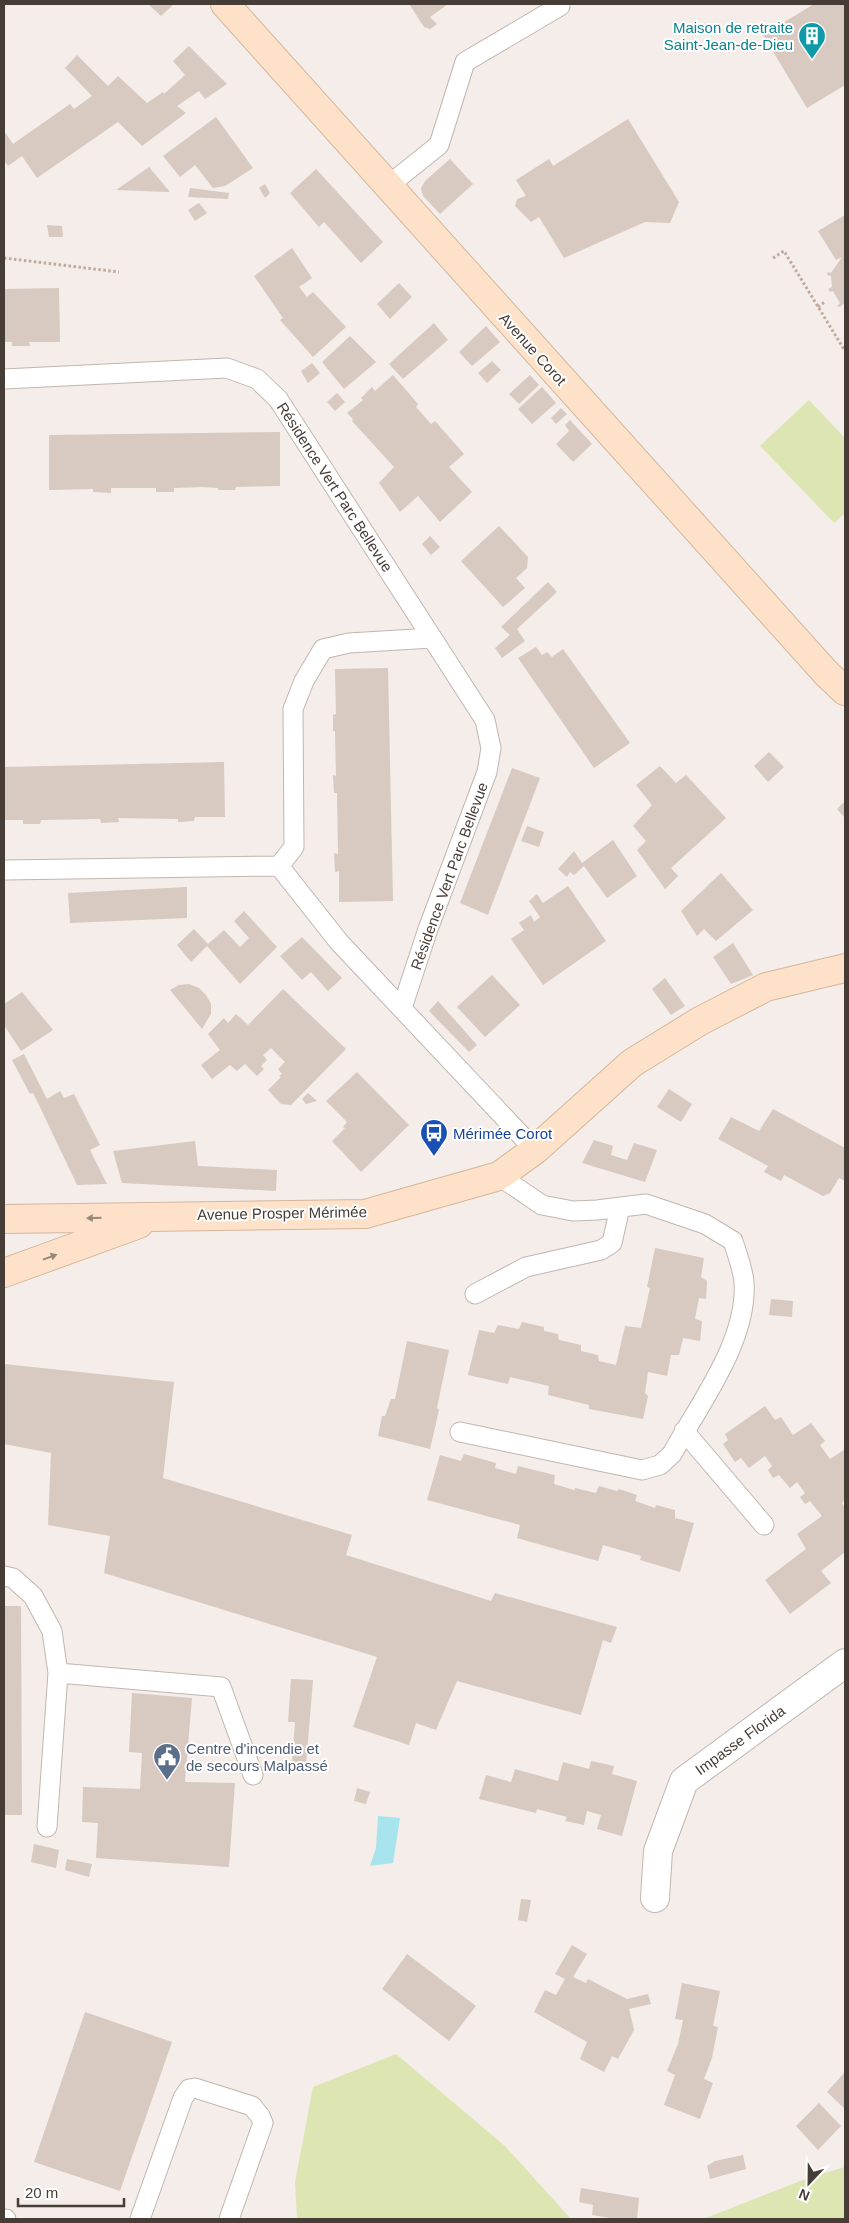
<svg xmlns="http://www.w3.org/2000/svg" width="849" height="2223" viewBox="0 0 849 2223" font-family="Arial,sans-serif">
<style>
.green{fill:#dde6b3}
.water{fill:#a7e4ee}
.building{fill:#d8c9c1}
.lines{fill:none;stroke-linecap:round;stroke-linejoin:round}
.lane-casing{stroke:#c2b6ae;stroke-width:21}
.street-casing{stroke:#c2b6ae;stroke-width:30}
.secondary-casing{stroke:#d5b69c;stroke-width:30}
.path{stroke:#c0aa9d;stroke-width:3;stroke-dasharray:2.5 2.5;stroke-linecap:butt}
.lane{stroke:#fff;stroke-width:19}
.street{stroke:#fff;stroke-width:28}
.secondary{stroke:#fde2c9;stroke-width:28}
.oneway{fill:#998779}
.labels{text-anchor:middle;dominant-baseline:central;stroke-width:4;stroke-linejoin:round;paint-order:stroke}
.culture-label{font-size:15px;fill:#0d838f;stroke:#fff;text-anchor:end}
.street-label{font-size:15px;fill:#473d37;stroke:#fff}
.transit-label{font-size:15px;fill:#164399;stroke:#fff;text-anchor:start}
.service-label{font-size:15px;fill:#4e5e75;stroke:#fff;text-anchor:start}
</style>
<rect width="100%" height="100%" fill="#f4ede9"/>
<path class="green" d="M809 400 845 438V513L834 523 760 446Z
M396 2054 505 2146 571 2219H297L295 2182 313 2087Z
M845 2167V2219H703L808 2178Z"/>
<path class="water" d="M378 1816 400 1818 393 1863 370 1866 376 1848Z"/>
<path class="building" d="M148 4H174L161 16Z
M409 4H448L430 17 437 24 430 29 424 27Z
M814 4H845V85L807 108 763 35Z
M189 46 227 84 205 99 199 91 177 106 186 113 142 146 118 122 37 178 22 156 8 166 4 160V131L13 144 70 104 74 109 92 96 65 68 77 55 108 86 118 76 147 103 163 92 164 94 185 75 173 61Z
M216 117 253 168 225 186 213 188 195 165 180 177 163 156Z
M628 119 679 202 670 223 645 222 564 258 539 217 531 222 515 206 517 199 526 196 516 180 549 159 553 166Z
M450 159 473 184 440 214 423 196 421 188 425 181Z
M149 167 170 192 116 190Z
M316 169 383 242 361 263 324 222 319 227 290 193Z
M265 184 270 193 265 198 259 188Z
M190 188 229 193 228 199 188 197Z
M199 203 207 213 195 221 188 210Z
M845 215V306L843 304 840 307 837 306 840 303 833 291 830 292 828 289 832 287 831 276 827 275 828 272 831 273 842 257 836 260 818 231Z
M47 225 62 226 63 237H49Z
M292 248 312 278 299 287 307 297 313 292 346 327 313 357 280 320 283 318 254 276Z
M399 283 412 297 390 319 377 304Z
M59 288 60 342H29L30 346H12V342H4V289Z
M434 323 448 340 403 379 389 364Z
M486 326 500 342 472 366 459 352Z
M350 336 376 362 344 389 322 362Z
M492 361 501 370 487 383 478 373Z
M312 363 320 373 308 383 301 371Z
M393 375 418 404 416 407 431 424 435 421 464 454 449 467 472 492 440 522 418 496 400 512 379 483 394 467 352 421 353 419 347 413 363 400 361 398 372 387 375 391Z
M530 375 539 385 519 404 509 394Z
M542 387 556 403 532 424 518 409Z
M337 393 345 402 335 411 327 402Z
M561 408 567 414 556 424 551 418Z
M570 420 592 444 573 462 556 444 569 431 565 425Z
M280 432V486L236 487 235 490H218V488L202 487 174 488V492H156V488H111V493L93 492V489L49 490V435Z
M499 526 528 557 527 568 516 578 525 588 503 607 461 561Z
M430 536 440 547 431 555 422 544Z
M548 582 557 592 517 629 525 641 502 658 495 648 510 635 501 627Z
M536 647 542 655 547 652 552 657 563 649 630 743 594 768 518 658Z
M388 668 393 901 339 902V871L335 872 334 853 338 854 337 793H334L333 775 336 776 335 731H333V715L336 714 335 669Z
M769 752 784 767 768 782 754 766Z
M224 762 225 817H195L194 821 178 822V819L118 818 119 822 101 823 100 819 41 820 40 824H23V820H4V767Z
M660 766 676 783 686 775 726 818 671 868 678 876 665 889 637 850 646 841 633 826 652 805 636 785Z
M512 768 540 778 488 915 460 903Z
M845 801V818L837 809Z
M527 826 544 832 539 847 521 841Z
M613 840 637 876 607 898 584 866 574 875 570 872 567 877 558 869 574 851 582 863Z
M721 873 753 910 716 941 704 929 697 936 681 911Z
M568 886 606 941 543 985 511 939 524 930 519 923 531 915 534 922 540 917 529 901 537 894 543 903Z
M187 887V918L70 923 68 893Z
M244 911 277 947 240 984 207 946 191 962 177 945 194 929 208 944 224 930 240 947 249 938 234 921Z
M302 937 342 978 328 991 311 972 302 980 280 956Z
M733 943 753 975 731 984 713 957Z
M492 975 520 1005 485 1037 457 1007Z
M665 978 685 1006 671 1015 652 989Z
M189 984 199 988 206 995 211 1004V1014L202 1029 170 990 179 985Z
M283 989 346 1049 291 1105 281 1104 268 1090 281 1077 279 1076 282 1074 278 1069 285 1062 271 1048 263 1055 267 1060 261 1066 264 1069 257 1076 245 1064 237 1071 230 1065 212 1079 201 1065 220 1050 208 1034 224 1018 228 1023 236 1014 248 1025Z
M22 992 53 1030 21 1051 4 1025V1004Z
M438 1001 477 1045 469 1052 429 1011Z
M24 1054 47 1099 60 1091 64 1098 74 1094 100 1145 90 1150 107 1184 77 1185 39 1105 33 1093 30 1094 12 1060Z
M357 1072 409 1125 361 1172 332 1141 345 1128 343 1127 347 1122 326 1101Z
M669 1089 692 1104 681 1122 657 1107Z
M308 1093 317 1101 306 1104 302 1099Z
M773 1109 845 1148V1181L839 1178 830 1193 823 1196 784 1175 781 1181 764 1172 768 1166 718 1139 731 1117 759 1131Z
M594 1140 613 1146 611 1155 627 1160 634 1143 657 1150 645 1182 582 1163Z
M195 1141 198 1166 277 1170 276 1191 122 1183 113 1151Z
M655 1248 704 1258 701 1277 707 1281 706 1299 699 1298 695 1319 702 1321 700 1341 683 1338 679 1355H671L667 1376 648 1372 645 1393 648 1396 643 1419 589 1409V1405L548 1395 549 1386 510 1377 508 1384 468 1375 479 1330 494 1333 498 1325 519 1329 522 1322 544 1327V1331L558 1334 559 1340 581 1345V1351L598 1355 599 1361 616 1365 625 1326 641 1328 650 1288 647 1287Z
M771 1299 793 1301 792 1317 769 1315Z
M407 1341 449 1350 437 1408 439 1410 430 1449 378 1436 382 1416H385L391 1399H395Z
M4 1364 174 1382 163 1478 352 1535 346 1555 491 1601 495 1593 617 1627 611 1643 603 1640 581 1715 457 1681 436 1730 416 1723 409 1745 353 1727 377 1657 104 1573 110 1536 48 1525 51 1453 4 1444Z
M765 1406 775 1420 781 1417 793 1435 811 1423 825 1441 820 1445 830 1459 844 1450 845 1452V1500L842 1503 845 1508V1552L821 1571 831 1583 790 1614 765 1580 806 1549 797 1534 822 1516 810 1501 805 1504 800 1497 805 1493 797 1482 790 1488 779 1475 773 1478 768 1470 772 1466 765 1456 749 1468 741 1458 735 1462 723 1444 728 1440 725 1434Z
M464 1454 496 1463 495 1468 516 1474 518 1466 555 1475 554 1484 574 1490 575 1488 596 1493 599 1486 617 1491 619 1489 637 1495 635 1501 655 1508 656 1505 675 1510V1518L694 1523 680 1572 640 1560 641 1556 603 1545 598 1561 517 1538 520 1525 427 1500 440 1455 461 1461Z
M4 1606H21L22 1815H4Z
M291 1679 313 1680 306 1765 292 1764 295 1722H288Z
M132 1693 192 1698 185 1782 235 1783 229 1867 96 1858 98 1823 82 1822 83 1787 140 1789 142 1753 129 1752Z
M591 1761 614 1766 612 1774 637 1781 622 1836 597 1829 601 1815 587 1811 584 1825 565 1821 567 1817 537 1809 536 1813 479 1799 486 1775 511 1782 515 1769 558 1781 563 1762 589 1769Z
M357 1788 370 1792 366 1804 354 1801Z
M34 1844 59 1850 56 1868 31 1862Z
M67 1859 92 1864 89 1877 65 1870Z
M521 1899 531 1900 527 1922 518 1920Z
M572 1945 587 1954 573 1977 586 1983 588 1979 627 1999 648 1994 651 2004 629 2009 634 2030 618 2059 612 2056 604 2072 580 2059 587 2042 534 2012 545 1990 556 1995 565 1979 555 1974Z
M407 1954 476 2006 449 2041 382 1989Z
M682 1983 720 1991 713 2026 718 2027 712 2058 704 2079 713 2083 700 2119 664 2105 675 2075 667 2071 678 2044 683 2020 675 2019Z
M85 2012 172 2042 120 2191 34 2162Z
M845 2072V2109L827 2092Z
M819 2103 841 2126 818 2150 796 2126Z
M743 2155 746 2169 710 2179 707 2166 715 2161Z
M581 2188 639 2198 637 2219H616L592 2215 593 2205 579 2202Z"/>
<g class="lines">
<defs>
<path id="lane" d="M389 185 439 145 465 62 560 6
M4 379 227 368 257 379 278 399 485 720 491 748 487 772 428 929 402 1008
M432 638 349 643 323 649 304 681 293 709 294 847 279 866 339 942 535 1150
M4 870 279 866
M475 1294 526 1267 601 1250 612 1243 620 1207
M684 1431 764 1525
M460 1432 642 1470 660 1465 672 1454C699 1404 748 1341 744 1282 743 1269 737 1254 733 1241L705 1224 646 1204 597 1210 573 1211 542 1205 499 1176
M4 1576 13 1578 33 1596 52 1631 58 1673 47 1827
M58 1673 221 1687 253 1775
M4 2219H6
M140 2219 183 2098 189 2089 195 2088 252 2106 260 2116 263 2123 229 2219"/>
<path id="street" d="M655 1898 658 1851 684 1781 845 1663"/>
<path id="secondary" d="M225 4C426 226 625 450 826 673L845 691
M4 1219 365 1214 499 1176 535 1150 632 1063 700 1021 766 987 845 968
M4 1273 139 1224"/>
</defs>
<use href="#lane" class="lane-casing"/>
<use href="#street" class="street-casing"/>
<use href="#secondary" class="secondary-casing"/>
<path class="path" d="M4 258 119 272
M773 258 784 251 845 351
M818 307 826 301"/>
<use href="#lane" class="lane"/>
<use href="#street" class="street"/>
<use href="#secondary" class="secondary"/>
</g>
<defs><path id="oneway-solid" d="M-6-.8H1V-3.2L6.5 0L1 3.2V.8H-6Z" transform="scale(1.25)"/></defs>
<g class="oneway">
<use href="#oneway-solid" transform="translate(94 1218) rotate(179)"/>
<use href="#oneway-solid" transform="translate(50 1257) rotate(-20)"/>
</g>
<defs>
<symbol id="building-pin" viewBox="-11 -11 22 30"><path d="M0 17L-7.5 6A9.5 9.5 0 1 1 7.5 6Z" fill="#0f9aa8" stroke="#fff"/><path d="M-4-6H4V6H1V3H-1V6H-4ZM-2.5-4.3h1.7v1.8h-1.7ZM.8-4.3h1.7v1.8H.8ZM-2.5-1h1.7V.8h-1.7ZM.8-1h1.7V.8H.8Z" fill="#fff"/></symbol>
<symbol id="bus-pin" viewBox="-11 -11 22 30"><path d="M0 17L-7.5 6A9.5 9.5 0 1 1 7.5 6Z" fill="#1a4fb4" stroke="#fff"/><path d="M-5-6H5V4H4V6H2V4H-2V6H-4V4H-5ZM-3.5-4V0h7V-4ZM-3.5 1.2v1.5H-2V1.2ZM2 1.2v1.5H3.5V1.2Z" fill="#fff"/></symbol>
<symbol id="civic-pin" viewBox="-11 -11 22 30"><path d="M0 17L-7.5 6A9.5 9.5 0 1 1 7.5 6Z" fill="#5c6f8a" stroke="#fff"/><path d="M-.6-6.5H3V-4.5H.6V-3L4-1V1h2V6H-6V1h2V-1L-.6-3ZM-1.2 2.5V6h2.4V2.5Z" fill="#fff"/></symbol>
</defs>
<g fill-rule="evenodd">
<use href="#building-pin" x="796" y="20" width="32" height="43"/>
<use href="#bus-pin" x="418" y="1117" width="32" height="43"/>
<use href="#civic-pin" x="151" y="1741" width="32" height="43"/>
</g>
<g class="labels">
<g class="culture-label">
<text x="793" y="27">Maison de retraite<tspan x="793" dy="17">Saint-Jean-de-Dieu</tspan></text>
</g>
<g class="street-label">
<text transform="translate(533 349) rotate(48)">Avenue Corot</text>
<text transform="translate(335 487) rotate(57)">Résidence Vert Parc Bellevue</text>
<text transform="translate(449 876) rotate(-70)">Résidence Vert Parc Bellevue</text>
<text transform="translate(282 1213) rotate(-1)">Avenue Prosper Mérimée</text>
<text transform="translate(740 1740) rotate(-36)">Impasse Florida</text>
</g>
<g class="transit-label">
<text x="453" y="1133">Mérimée Corot</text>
</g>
<g class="service-label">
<text x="186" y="1748">Centre d'incendie et<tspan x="186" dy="17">de secours Malpassé</tspan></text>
</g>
</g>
<rect width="849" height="2223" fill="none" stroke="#473d37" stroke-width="10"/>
<g transform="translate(809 2183) rotate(202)" stroke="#ffffff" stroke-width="4" paint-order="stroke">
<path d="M0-4L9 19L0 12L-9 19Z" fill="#473d37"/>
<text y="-8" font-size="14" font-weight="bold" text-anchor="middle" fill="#473d37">N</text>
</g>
<path d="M18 2198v8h106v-8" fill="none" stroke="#473d37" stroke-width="2.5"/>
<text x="25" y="2198" font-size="15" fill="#473d37" stroke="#ffffff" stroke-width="4" paint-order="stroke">20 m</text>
</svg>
